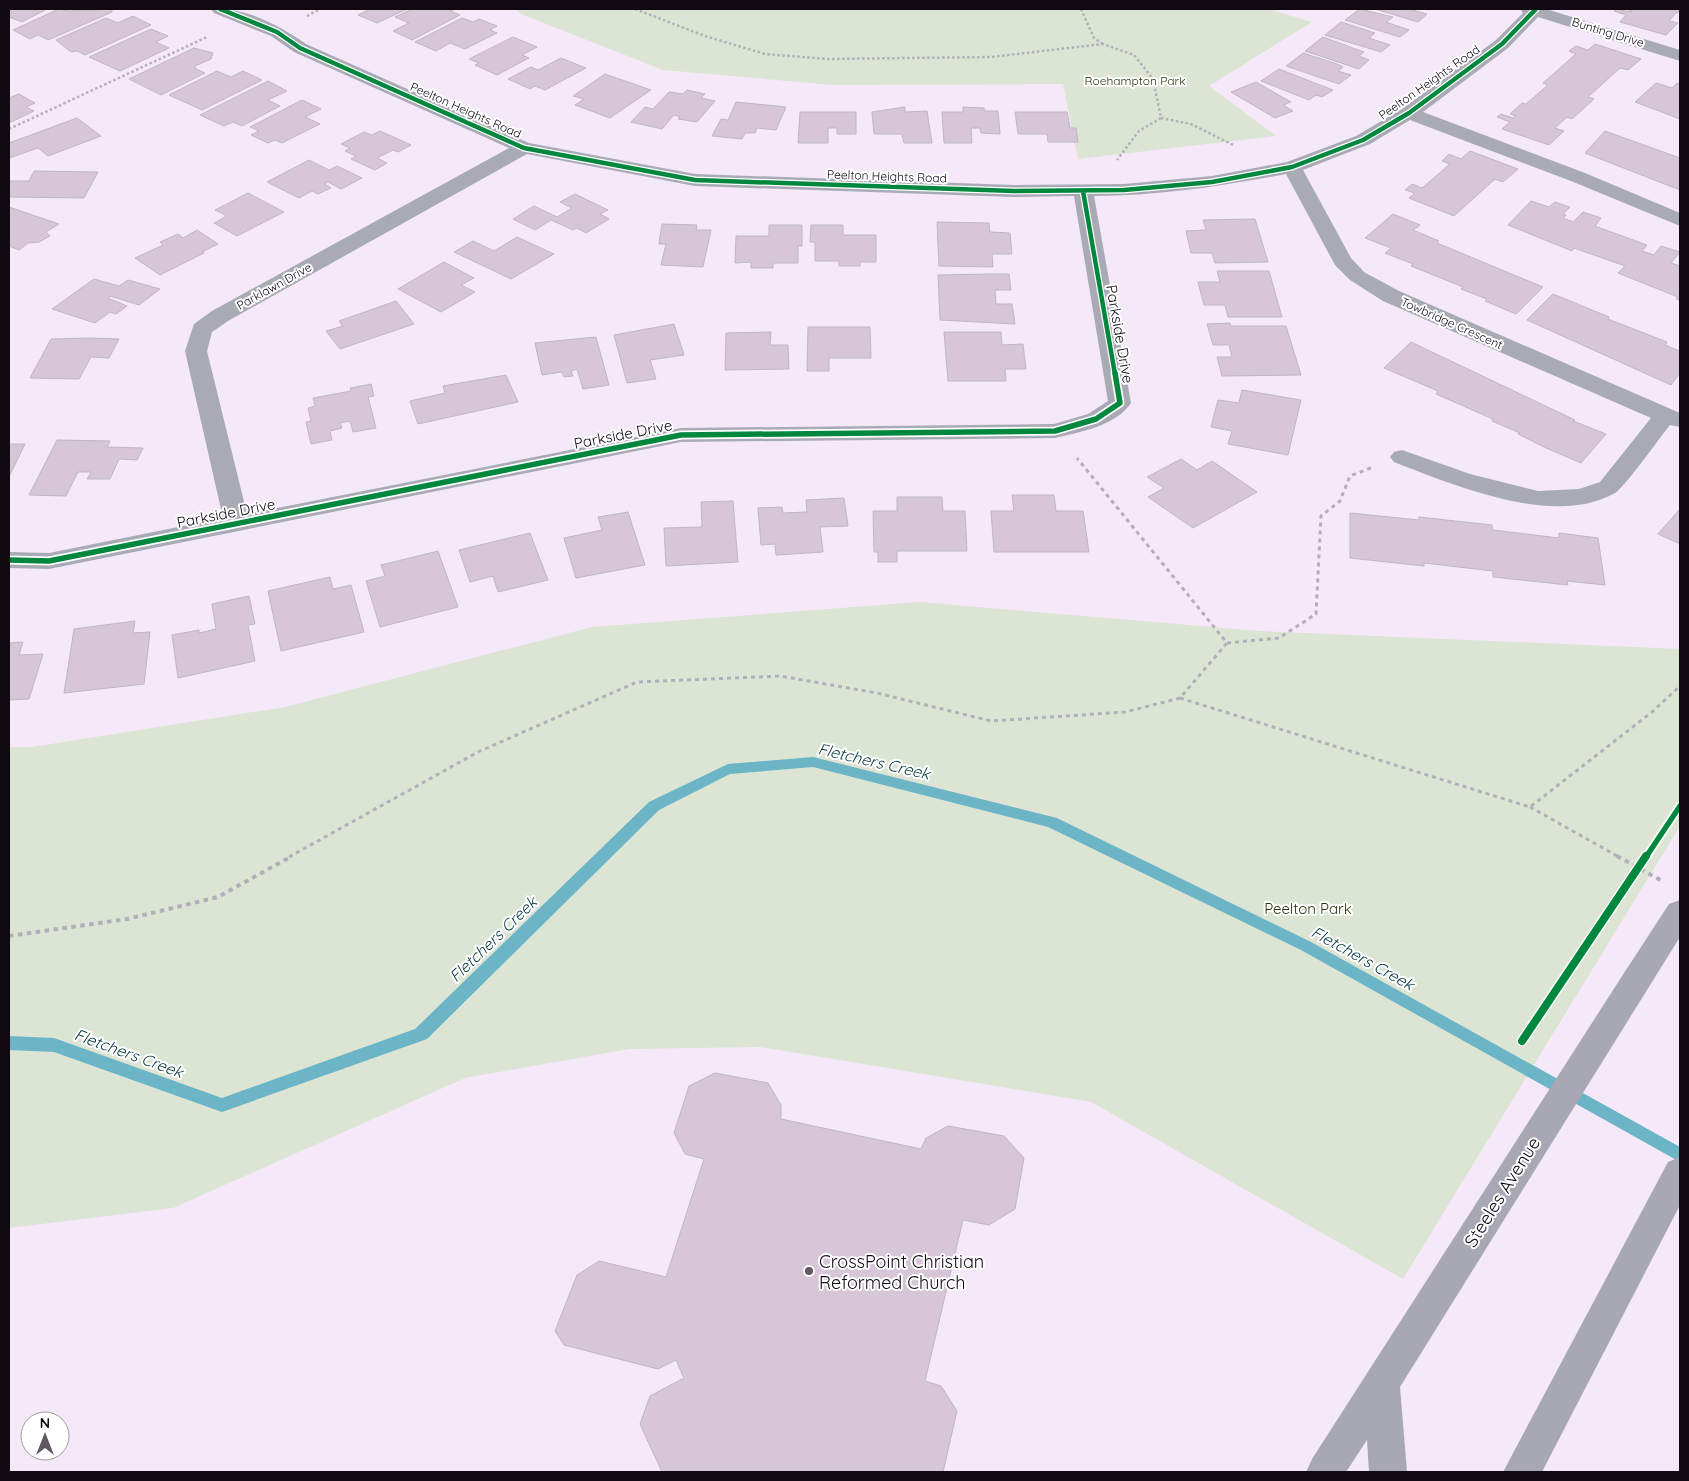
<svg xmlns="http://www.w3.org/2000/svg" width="1689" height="1481" viewBox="0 0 1689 1481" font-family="Quicksand,sans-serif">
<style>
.green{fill:#dce5d4}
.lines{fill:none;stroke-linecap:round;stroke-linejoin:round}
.stream{fill:#6cb5c7;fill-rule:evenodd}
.building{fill:#d6c6d8;stroke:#c0b6c3}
.path-far2{stroke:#b3afba;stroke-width:2.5;stroke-dasharray:2.5 2.5;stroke-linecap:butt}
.path-far1{stroke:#b3afba;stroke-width:3;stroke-dasharray:4 4;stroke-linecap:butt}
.path{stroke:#b3afba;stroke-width:4;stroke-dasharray:4.5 4.5;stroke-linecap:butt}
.street{fill:#a8aab4;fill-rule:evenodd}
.secondary{fill:#a8a8b5;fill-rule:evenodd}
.cycleway-far2-casing{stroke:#fff;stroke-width:7}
.cycleway-far1-casing{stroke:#fff;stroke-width:9}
.cycleway-casing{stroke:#fff;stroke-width:11}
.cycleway-far2{stroke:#00873e;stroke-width:4.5}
.cycleway-far1{stroke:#00873e;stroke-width:5.5}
.cycleway{stroke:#00873e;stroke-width:8}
.poi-dot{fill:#605763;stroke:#fff;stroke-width:2}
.labels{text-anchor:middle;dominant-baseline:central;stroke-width:4;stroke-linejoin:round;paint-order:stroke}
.far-street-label{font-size:12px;fill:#100912;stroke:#fff}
.far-park-label{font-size:12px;fill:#203807;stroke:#fff}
.street-label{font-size:15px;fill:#100912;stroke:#fff}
.park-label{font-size:15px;fill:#203807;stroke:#fff}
.water-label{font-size:16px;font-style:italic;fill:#073a41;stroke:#fff}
.near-street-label{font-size:18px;fill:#100912;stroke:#fff}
.near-poi-label{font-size:18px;fill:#100912;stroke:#fff;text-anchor:start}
</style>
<rect width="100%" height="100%" fill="#f4e8f9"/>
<path class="green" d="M516 9H1268L1312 22 1209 86 1276 136 1078 159 1063 84 834 85 663 70 521 14Z
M920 602 1259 631 1680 649V826L1403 1279 1091 1102 760 1047 629 1049 465 1078 173 1208 9 1228V747H32L285 707 592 627Z"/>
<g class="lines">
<path class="stream" d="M813 757 1057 818 1311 942 1680 1147V1162L1301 950 1048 827 813 767 730 774 659 810 427 1039 222 1112 54 1052 9 1050V1036L54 1038 222 1098 415 1029 649 802 728 764Z"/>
</g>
<path class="building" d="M9 9H47L22 22 9 17Z
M59 9 69 11 112 9V12L48 40 38 35 30 39 13 30Z
M370 9H407L377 23 358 15Z
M412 9H456L450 11 460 15 412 40 393 31 409 23 395 17Z
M1360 9 1393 17 1386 22 1409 30 1400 37 1345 20Z
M1375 9H1409L1427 14 1418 22Z
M1617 9 1630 12 1632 11 1625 9H1680V13L1677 12 1669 21 1678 23 1666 35 1620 22 1626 15 1614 11Z
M133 16 151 25 85 55 77 51 71 52 56 40 106 18 118 23Z
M462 18 473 22 479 19 497 26 490 30 497 33 465 49 450 43 436 51 415 42Z
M1341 22 1375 33 1369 38 1390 45 1381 52 1325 35Z
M151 29 168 36 156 42 169 48 120 71 89 57Z
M513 37 537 47 522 55 529 58 497 75 475 65 479 63 469 59Z
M1323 37 1364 52 1359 56 1369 60 1359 69 1305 51Z
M1595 44 1641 59 1628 70 1620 68 1588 97 1594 99 1572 119 1567 117 1555 128 1564 131 1549 145 1502 129 1510 122 1497 117 1501 114 1513 118 1516 116 1510 114 1522 103 1526 104 1548 85 1543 83 1576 54 1569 51 1576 46 1588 50Z
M194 48 213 53 211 59 195 66 196 69 205 73 161 95 129 79Z
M1303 53 1337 64 1343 67 1338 71 1351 75 1339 84 1286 66Z
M561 58 586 68 545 90 535 86 530 89 508 79 531 67 538 70Z
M1279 69 1333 90 1322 97 1316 95 1309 100 1261 81Z
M217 71 231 77 243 71 262 80 202 110 169 95Z
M605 74 651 90 610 118 575 105 584 99 573 96Z
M268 81 287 91 268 100 280 106 242 126 233 122 224 126 200 115Z
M1256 82 1291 102 1283 105 1293 111 1275 118 1231 92Z
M1656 83 1672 88 1677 83 1680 84V119L1635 102Z
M687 90 705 94 701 98 715 101 697 122 678 119 680 117 674 115 662 129 631 122 645 107 653 109 669 92 683 94Z
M19 94 35 103 26 107 34 111 9 123V98Z
M302 100 321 109 305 117 320 124 282 143 275 140 268 143 251 135 259 131 250 127Z
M736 102 786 107 776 130 757 128 755 133H745L742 139 712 136 721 119 728 120Z
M905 107V112L927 111 932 143H904L902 134H874L872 112Z
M963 107 984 108V111H998L1000 134 981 133 980 128H971L972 143H944L942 112H963Z
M800 112H856V134H837V128H828V143H798Z
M1015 112H1067L1070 128H1076L1078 142H1048L1047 134H1018Z
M77 118 101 136 48 156 38 148 9 158V143Z
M380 131 411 145 398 152 393 150 377 158 387 163 375 170 351 159 356 156 345 151 350 148 341 144 364 132 372 135Z
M1605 131 1680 158V190L1585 153Z
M1470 151 1518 169 1503 182 1495 179 1454 216 1409 198 1415 193 1405 190 1412 184 1422 188 1450 164 1442 161 1449 154 1461 159Z
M309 160 329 170 337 166 362 178 341 189 328 182 324 184 331 188 318 194 312 191 299 198 267 182Z
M34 171 98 172 84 198 9 197 10 181H29Z
M248 193 284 212 237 236 214 223 227 216 215 210Z
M575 194 608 210 600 214 609 219 586 233 577 228 573 230 551 220 535 230 513 219 534 206 557 217 572 208 560 202Z
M1531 201 1549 207 1555 202 1570 207 1563 214 1566 215 1563 218 1573 222 1583 212 1601 218 1595 226 1647 245 1642 251 1654 255 1661 246 1680 252 1671 263 1680 266V300L1676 299 1678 297 1618 273 1625 266 1574 248 1572 251 1508 225Z
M9 207 59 224 46 232 50 236 39 242 28 243 19 250 9 246Z
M1393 214 1420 225 1413 230 1439 241 1437 243 1543 287 1516 314 1485 301 1487 299 1461 289 1463 287 1411 266 1413 264 1385 253 1391 248 1365 238Z
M1255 219 1268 262 1215 263 1212 253H1191L1186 231 1206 230 1203 220Z
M937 222 989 223 990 232 1010 233 1012 254H992L993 267 939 266Z
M662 224 697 225 696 230H711L703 267 661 265 666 244H659Z
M769 225H802V246H798V263H773V268H751V262L735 263 736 236H769Z
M811 225H843V235H876V262H860V266H839V261H815V242H810Z
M197 230 218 244 202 252 204 253 160 275 135 258 163 245 160 242 178 234 183 238Z
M517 237 554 254 511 279 454 252 473 241 494 251Z
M444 262 474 278 461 285 475 292 441 312 398 289Z
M1217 271H1269L1282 317H1228L1225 305H1204L1198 282H1220Z
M989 274H1009L1011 290H995L996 304H1012L1015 324 940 320 938 275Z
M94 279 119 286 128 280 160 289 139 305 110 296 108 298 127 306 116 314 110 312 95 323 52 309Z
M1553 294 1609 317 1608 319 1667 342 1665 345 1680 351V373L1671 385 1527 320Z
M396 301 414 324 340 349 326 331 343 326 339 321Z
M1230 323 1231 326H1286L1301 375 1222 376 1217 357H1232L1229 345H1213L1207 324Z
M674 324 684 355 650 360 656 379 627 383 614 335Z
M808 327H870L871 358H829V371H807Z
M771 332 770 345H788L789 369 725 370 726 333Z
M944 332H1001L1002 345 1023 344 1026 369H1005L1006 381H948Z
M596 337 609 385 583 389 577 369 571 371 573 376 564 377 562 372 542 375 535 343Z
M89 338 119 339 109 358 91 357 79 379 30 378 51 339Z
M1411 342 1575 420 1573 421 1606 434 1581 463 1546 448 1518 434 1520 433 1492 421 1493 419 1436 394 1438 391 1384 368Z
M506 375 518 402 418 424 410 401 445 393 443 386Z
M371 384 374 396 368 397 376 428 353 432 350 421 340 423 342 428 330 431 332 440 311 444 306 422 311 421 308 408 315 406 313 398 351 391 350 388Z
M1242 390 1301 400 1288 455 1228 444 1232 431 1211 427 1218 400 1239 403Z
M57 440 110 441 107 447 143 448 137 460 119 459 110 479H87L91 472H78L66 496 29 495Z
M9 444H25L9 477Z
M1181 459 1197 470 1212 461 1257 492 1193 528 1148 497 1164 488 1147 477Z
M1012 495H1054L1056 511H1083L1089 552H994L991 511H1014Z
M897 497H942L943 511H965L967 551H897V562H878V552H874L873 511H897Z
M844 498 848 526 820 527 823 552 776 555 775 544 761 545 758 508 782 507 783 513 807 512 806 500Z
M733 501 738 562 666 566 664 528 702 527 701 502Z
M1680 509V544L1658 534Z
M628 512 645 565 576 578 564 538 602 530 598 517Z
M1350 513 1419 520V517L1492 525 1493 530 1559 538V533L1598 538 1605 585 1567 581 1568 585 1493 577V571L1424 563V566L1350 558Z
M530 533 548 580 498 592 493 576 470 582 459 550Z
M438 551 458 607 380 627 366 581 385 576 381 565Z
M330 577 333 589 351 585 364 632 281 651 268 591Z
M249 596 255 624 248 625 255 661 178 678 172 635 199 630V633L216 629 212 604Z
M135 621 133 633 150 632 144 684 64 693 74 629Z
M23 642 19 655 43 654 29 699 9 700V643Z
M715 1073 768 1083 781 1105V1119L921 1149 926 1138 948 1126 1004 1136 1024 1158 1015 1209 989 1225 963 1220 925 1381 941 1386 957 1411 943 1472H662L640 1424 650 1396 684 1378 676 1360 658 1369 564 1345 555 1331 577 1275 599 1261 666 1277 704 1159 685 1154 674 1133 689 1086Z"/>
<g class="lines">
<path class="path-far2" d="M635 9 705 36 765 54 827 59 991 57 1103 44 1134 55 1153 79 1161 118 1139 131 1117 160
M1081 9 1094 38 1103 44
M307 16 320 9
M1161 118 1191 124 1235 146
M9 129 207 37"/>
<path class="path-far1" d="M1227 643 1279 638 1316 614 1321 516 1340 501 1350 476 1371 468
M1180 698 1530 807 1652 712 1680 686
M1530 807 1619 857
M289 857 478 752 637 682 780 676 877 693 991 721 1125 712 1180 698 1227 643 1077 458"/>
<path class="path" d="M1617 856 1662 881
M9 936 127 919 218 897 292 856"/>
<path class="street" d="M211 9C246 7 278 25 306 44L529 143 695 174 1014 185 1124 184 1212 176 1287 162 1356 136 1402 109 1496 40 1523 13 1520 9H1546L1680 50V61L1538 17 1508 48 1423 112 1585 173 1680 213V226L1571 181 1410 120 1370 144 1303 170 1351 258 1364 272 1399 291 1680 413V427L1670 425C1660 437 1625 487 1615 493 1554 528 1454 485 1394 462L1390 457 1394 452 1402 450 1470 474 1538 491 1579 489 1600 482 1651 418 1383 301 1350 280 1335 265 1286 174C1222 186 1159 196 1094 196L1131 403C1116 426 1080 432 1055 438L681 442 49 569 9 568V552L49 553 223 518 185 351 194 324 212 311 509 148 294 52 271 36 214 13ZM527 154 695 186 1014 197 1074 196 1108 401 1088 414 1054 424 681 428 247 514 207 351 212 332 228 321Z"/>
<path class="secondary" d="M1680 900V937L1400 1387 1407 1472H1369L1367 1440 1346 1472H1306L1312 1459 1624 973 1669 904Z
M1680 1157V1205L1542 1472H1503L1668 1162Z"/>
<defs>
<path id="cycleway-far2" d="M220 9 277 32 300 48 524 148 695 180 1014 191 1124 190 1212 182 1292 167 1363 140 1409 113 1502 44 1536 9
M1083 191 1115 374"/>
<path id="cycleway-far1" d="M9 560 49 561 681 435 1055 431 1096 419 1120 403 1115 373
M1646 857 1680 806"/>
<path id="cycleway" d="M1522 1041 1646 856"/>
</defs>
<use href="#cycleway-far2" class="cycleway-far2-casing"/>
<use href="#cycleway-far1" class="cycleway-far1-casing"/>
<use href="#cycleway" class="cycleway-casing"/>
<use href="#cycleway-far2" class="cycleway-far2"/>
<use href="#cycleway-far1" class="cycleway-far1"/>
<use href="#cycleway" class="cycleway"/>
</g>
<circle class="poi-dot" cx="809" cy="1271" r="5"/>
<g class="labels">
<g class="far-street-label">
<text transform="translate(1608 32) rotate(17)">Bunting Drive</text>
<text transform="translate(1429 82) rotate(-35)">Peelton Heights Road</text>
<text transform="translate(466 110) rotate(24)">Peelton Heights Road</text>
<text transform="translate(887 176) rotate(2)">Peelton Heights Road</text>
<text transform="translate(274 286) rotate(-29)">Parklawn Drive</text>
<text transform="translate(1452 323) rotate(24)">Towbridge Crescent</text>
</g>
<g class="far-park-label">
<text x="1135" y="80">Roehampton Park</text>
</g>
<g class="street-label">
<text transform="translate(1120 334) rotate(80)">Parkside Drive</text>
<text transform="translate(623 434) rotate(-11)">Parkside Drive</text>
<text transform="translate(226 513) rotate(-11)">Parkside Drive</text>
</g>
<g class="park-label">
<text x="1308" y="908">Peelton Park</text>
</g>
<g class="water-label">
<text transform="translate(874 761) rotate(13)">Fletchers Creek</text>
<text transform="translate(493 939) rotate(-44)">Fletchers Creek</text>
<text transform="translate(1363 958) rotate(29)">Fletchers Creek</text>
<text transform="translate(129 1053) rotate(20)">Fletchers Creek</text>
</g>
<g class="near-street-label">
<text transform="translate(1502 1192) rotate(-58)">Steeles Avenue</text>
</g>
<g class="near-poi-label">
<text x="819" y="1261">CrossPoint Christian<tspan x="819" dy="21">Reformed Church</tspan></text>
</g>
</g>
<rect width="1689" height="1481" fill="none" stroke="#100912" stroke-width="20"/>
<g transform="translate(45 1436)"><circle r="24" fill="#ffffff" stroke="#9f9da0"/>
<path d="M0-4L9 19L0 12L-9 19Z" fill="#605763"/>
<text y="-8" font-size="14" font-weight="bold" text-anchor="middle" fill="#100912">N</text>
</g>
</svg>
